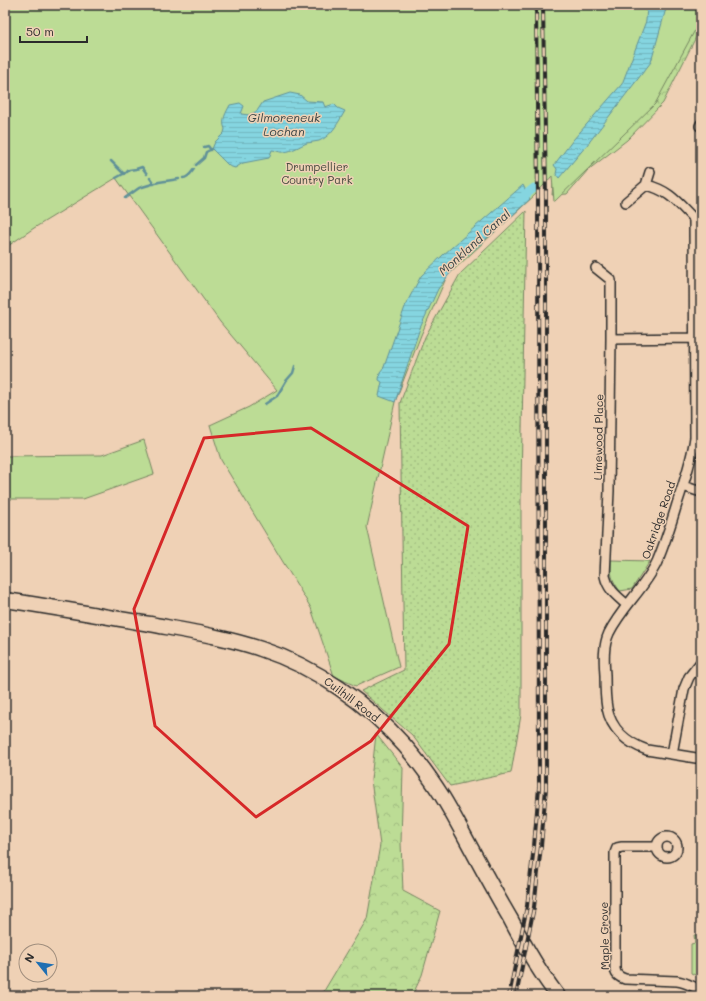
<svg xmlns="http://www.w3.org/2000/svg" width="706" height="1001" viewBox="0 0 706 1001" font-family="Mali,sans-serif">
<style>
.grass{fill:url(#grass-dots);stroke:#748460}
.forest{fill:url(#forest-crowns);stroke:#748460}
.park{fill:#bcdc95;stroke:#748460}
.water{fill:url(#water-rules);stroke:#619198}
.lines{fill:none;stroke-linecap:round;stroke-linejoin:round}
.stream{stroke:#619198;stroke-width:2.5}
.canal{stroke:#85d5e0;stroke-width:9}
.minor-casing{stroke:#2b2b2b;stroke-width:12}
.primary-casing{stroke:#2b2b2b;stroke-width:17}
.minor{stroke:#efd1b5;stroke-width:9}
.primary{stroke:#efd1b5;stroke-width:14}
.rail-casing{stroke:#2b2b2b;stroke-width:4}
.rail{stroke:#efd1b5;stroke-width:2.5;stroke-dasharray:8;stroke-linecap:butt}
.marked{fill:none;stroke:#d62828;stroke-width:3;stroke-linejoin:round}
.labels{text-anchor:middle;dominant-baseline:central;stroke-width:3;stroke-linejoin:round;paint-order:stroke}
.park-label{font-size:11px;fill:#41463b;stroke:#efd1b5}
.street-label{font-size:11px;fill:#2b2b2b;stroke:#efd1b5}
.water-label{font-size:12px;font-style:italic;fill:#384446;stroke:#efd1b5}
</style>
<defs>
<pattern id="grass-dots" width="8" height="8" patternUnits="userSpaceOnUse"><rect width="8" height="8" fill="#bcdc95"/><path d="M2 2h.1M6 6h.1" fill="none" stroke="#a2bd81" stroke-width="1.8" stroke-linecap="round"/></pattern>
<pattern id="forest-crowns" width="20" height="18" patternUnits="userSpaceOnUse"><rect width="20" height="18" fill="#bcdc95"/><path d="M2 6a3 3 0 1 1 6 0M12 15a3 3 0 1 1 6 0" fill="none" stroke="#a2bd81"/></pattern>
<pattern id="water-rules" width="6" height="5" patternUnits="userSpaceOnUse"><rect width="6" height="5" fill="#85d5e0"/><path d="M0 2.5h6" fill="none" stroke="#73b7c0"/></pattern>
</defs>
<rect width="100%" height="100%" fill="#efd1b5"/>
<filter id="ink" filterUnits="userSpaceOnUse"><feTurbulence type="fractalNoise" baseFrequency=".025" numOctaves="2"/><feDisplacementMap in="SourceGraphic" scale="8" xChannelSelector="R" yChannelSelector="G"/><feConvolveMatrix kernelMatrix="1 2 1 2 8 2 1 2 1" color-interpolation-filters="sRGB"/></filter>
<g filter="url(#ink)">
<path class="grass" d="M526 211 521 486V715L511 773 450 786 412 735 361 691 404 670 400 403 425 337 460 274Z"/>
<path class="forest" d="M701 5V27L663 103 627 140 588 170 567 194 552 195 553 184Z
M376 734 403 768 401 843 403 891 440 911 422 975 412 996H321L367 919 380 845 371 780Z"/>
<path class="park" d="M5 5H701V19L655 104 554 202 552 176 535 195 447 276 421 335 395 402 367 527 399 667 356 686 334 676 311 608 221 460 210 425 249 407 277 390 220 322 116 178 34 228 5 248Z
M144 440 154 474 83 499H5V456L102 455Z
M611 560 650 561 632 589 620 591C611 579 611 575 611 560Z
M694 935H701V978L691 973V944L695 943Z"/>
<path class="water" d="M647 5H667L651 62 587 145 559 178 556 174 557 169 554 165 573 140 622 84 646 21Z
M290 93 300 95 307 101 323 102 325 107 334 104 338 108 345 111C339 121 332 136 319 141 315 142 311 142 307 143 299 146 293 151 284 152 280 153 276 150 272 150L269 158 243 163 235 168 229 166 212 149 215 142 224 133 225 129C221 120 226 113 230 105L240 103 244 106 241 114 249 115 257 111 263 102Z
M523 185 530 199 502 225 457 264 438 289 420 328 395 402 379 396 382 382 379 380 380 372 384 367 406 304 421 276 443 255Z"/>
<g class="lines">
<path class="stream" d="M204 147 208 146 211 150
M111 161 124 174
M196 165 204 158 206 152 212 149
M127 172 129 170 136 169 142 167 147 174
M116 178 125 173
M150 178 154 184
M183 178C188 178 191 173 194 169
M125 198 139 188 159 182 179 179
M265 404 277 396 286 381 293 373 295 366"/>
<path class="canal" d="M518 201 534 188"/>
<defs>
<path id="minor" d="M700 126 701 124
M646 185 650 172
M626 202 646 185C669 190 678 203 694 219
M701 218 694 219 695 437C692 460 684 482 677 504 671 524 665 543 657 562 645 588 622 607 609 633 603 646 604 661 605 675 605 686 605 697 607 708 611 729 627 743 647 750L696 758H701
M596 268 611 280V339L609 491 605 576C608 590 617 596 627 605
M611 339 694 338
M683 486 701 492
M672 754 684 689 689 677 701 662
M657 847a10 10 0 1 1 20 0a10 10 0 1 1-20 0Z
M656 847H622L617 848 615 853V969C616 975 619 977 625 979L677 981C686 982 693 987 701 990"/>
<path id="primary" d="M5 600C53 607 102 616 150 624 187 631 225 637 261 649 316 667 367 703 405 746 419 762 431 779 442 796 450 809 457 822 464 835 479 863 494 891 510 918 524 945 539 972 558 996"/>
</defs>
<use href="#minor" class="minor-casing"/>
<use href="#primary" class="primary-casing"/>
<use href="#minor" class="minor"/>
<use href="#primary" class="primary"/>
<defs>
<path id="rail" d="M509 996 527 906 534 846 539 787 538 198 536 5
M516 996 534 907 541 846 546 788V199L543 5"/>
</defs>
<use href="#rail" class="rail-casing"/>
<use href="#rail" class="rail"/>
</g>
</g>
<path class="marked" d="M311 428 468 526 449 644 371 741 256 817 155 726 134 609 204 438Z"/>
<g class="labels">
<g class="park-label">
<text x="317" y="166">Drumpellier<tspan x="317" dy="13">Country Park</tspan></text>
</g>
<g class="street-label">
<text transform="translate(598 437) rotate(-89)">Limewood Place</text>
<text transform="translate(658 520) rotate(-71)">Oakridge Road</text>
<text transform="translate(352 699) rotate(37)">Cuilhill Road</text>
<text transform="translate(604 936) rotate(-91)">Maple Grove</text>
</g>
<g class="water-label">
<text x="284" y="117">Gilmoreneuk<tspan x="284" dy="14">Lochan</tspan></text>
<text transform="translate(474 242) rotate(-42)">Monkland Canal</text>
</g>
</g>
<rect width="706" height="1001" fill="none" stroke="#efd1b5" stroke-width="20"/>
<rect x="10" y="10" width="686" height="981" fill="none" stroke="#2b2b2b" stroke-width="1.5" filter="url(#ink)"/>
<g transform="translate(38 963) rotate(300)"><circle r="19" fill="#efd1b5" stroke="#a18f7e"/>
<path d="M0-3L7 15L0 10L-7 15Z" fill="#1f6fb2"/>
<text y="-6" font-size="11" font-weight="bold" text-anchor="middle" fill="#2b2b2b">N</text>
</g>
<path d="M20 36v6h67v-6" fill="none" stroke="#2b2b2b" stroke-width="2"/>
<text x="26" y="36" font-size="12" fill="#2b2b2b" stroke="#efd1b5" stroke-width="3" paint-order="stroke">50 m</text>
</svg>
